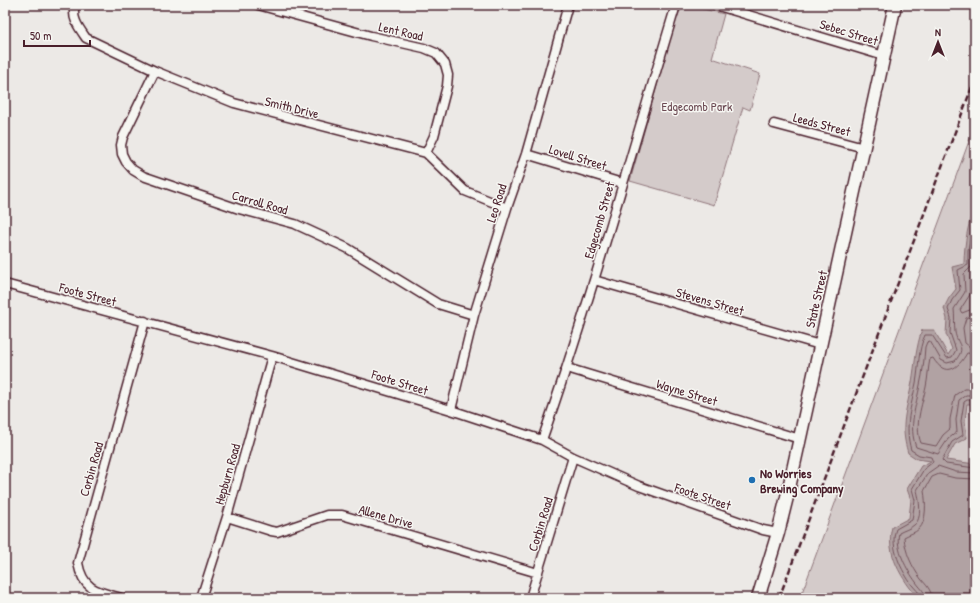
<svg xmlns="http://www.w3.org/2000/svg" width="980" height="603" viewBox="0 0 980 603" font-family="'Patrick Hand',sans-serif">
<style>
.green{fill:#d4cbca;stroke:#8f757a}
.water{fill:#b1a2a3;stroke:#886e73}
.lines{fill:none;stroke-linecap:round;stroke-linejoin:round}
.shore{stroke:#73535b;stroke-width:1}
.street-casing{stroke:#4a1f2b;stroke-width:11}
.primary-casing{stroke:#4a1f2b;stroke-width:15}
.street{stroke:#f6f6f2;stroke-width:8}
.primary{stroke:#f6f6f2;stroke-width:12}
.rail{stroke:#4a1f2b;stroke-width:2.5;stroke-dasharray:6 3;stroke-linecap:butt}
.poi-dot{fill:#1f6fb2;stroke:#f6f6f2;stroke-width:1.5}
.labels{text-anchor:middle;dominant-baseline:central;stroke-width:3;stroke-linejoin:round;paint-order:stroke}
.street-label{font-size:13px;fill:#4a1f2b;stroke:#f6f6f2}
.park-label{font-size:13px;fill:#6c4a53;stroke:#f6f6f2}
.poi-label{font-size:13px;font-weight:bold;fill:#4a1f2b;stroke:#f6f6f2;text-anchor:start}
</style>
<rect width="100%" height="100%" fill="#ece9e6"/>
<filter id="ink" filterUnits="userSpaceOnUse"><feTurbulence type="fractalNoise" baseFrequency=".025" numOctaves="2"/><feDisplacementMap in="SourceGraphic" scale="8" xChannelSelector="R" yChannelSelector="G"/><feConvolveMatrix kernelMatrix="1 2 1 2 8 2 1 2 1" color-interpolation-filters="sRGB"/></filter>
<g filter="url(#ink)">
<path class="green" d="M687 5 724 14 712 58 760 74 750 110 743 107 714 205 630 181 675 22 680 11Z
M975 125V598H800Z"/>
<path class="water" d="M975 202V315L972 328 973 338 975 340V404H967L965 421 967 438 955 444 946 460 975 464V598H918C902 579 885 553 892 527L909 518 911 500 907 489 921 466 931 461 917 459 908 453C899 424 907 410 912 382 915 364 916 347 922 330H934L948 355 952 349 946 334 947 319 944 308 949 298 956 289 952 267 964 264C964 242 969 222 975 202Z"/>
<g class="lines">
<path class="shore" d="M975 239 972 266 964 274 965 292 954 309C955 317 954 324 955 332 957 345 967 347 955 361L947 363 941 360 930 341 927 342 925 347C924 360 923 373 920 385 916 406 908 426 916 447L938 454 948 439 957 432 956 420 959 400 966 395H975
M975 273 971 278V293L960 310 962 313 975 308
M975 314 966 318 963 328 965 343 970 347 975 348
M975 354 967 353C958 369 945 378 933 358L930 359C928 368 928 378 926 387 922 405 914 425 921 443L936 446 943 435 950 429V419L955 395 964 389H975
M975 400H967L964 402 961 421 963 435 952 442 942 460 946 464 975 468
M921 598C920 592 915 589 912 585 902 571 889 547 896 529L912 520 915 500 912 489 924 469 933 462 931 457 919 455 911 450C904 426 911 407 916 383 919 367 918 350 925 335H932L947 358 952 357 956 350 950 333 951 318 948 309 952 300 960 290 958 270 968 265V251L975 216
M926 598C925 591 920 588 916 582 907 570 895 549 899 533 904 530 910 529 914 525 923 519 919 499 917 490L928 473 938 466 956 472 975 473
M932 598C931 589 926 585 921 579 912 567 905 552 904 537 909 534 915 533 919 529 927 521 926 502 924 491L932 477 939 474 955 478 975 479"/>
<defs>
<path id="street" d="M75 5C71 18 79 28 86 38L155 71 234 103 426 153 465 191 507 208
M258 5 371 36 424 48 436 53 445 64 448 75 447 86 434 136 426 153
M715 5 884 56
M155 71 123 137 121 145 122 154 126 162 133 170 143 176 239 209 295 224 347 248 438 304 474 315
M774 124 864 148
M526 154 622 183
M594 280 820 345
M5 284 272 356 451 410 542 440 573 457 639 486 763 530 778 533
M567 368 800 439
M451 410 474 315 507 208 526 154 568 5
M542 440C592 297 632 150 676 5
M227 517 271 531 277 532 327 515H342L538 573
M122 598C99 592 83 591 78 563L145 321
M201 598 227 517 272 356
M530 598 573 457"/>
<path id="primary" d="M758 598 778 533 787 497 895 5"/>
</defs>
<use href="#street" class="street-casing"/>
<use href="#primary" class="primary-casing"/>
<use href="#street" class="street"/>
<use href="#primary" class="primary"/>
<path class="rail" d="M779 598 975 79"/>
</g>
</g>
<circle class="poi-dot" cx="752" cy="480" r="4"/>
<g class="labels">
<g class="street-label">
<text transform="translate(401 31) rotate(13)">Lent Road</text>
<text transform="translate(849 32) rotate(17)">Sebec Street</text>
<text transform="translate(292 107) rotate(14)">Smith Drive</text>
<text transform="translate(822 124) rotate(15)">Leeds Street</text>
<text transform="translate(578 157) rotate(17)">Lovell Street</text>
<text transform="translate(260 202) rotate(16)">Carroll Road</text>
<text transform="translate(496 203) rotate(-72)">Leo Road</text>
<text transform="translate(599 220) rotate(-74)">Edgecomb Street</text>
<text transform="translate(88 294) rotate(15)">Foote Street</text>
<text transform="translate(816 299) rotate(-77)">State Street</text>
<text transform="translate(710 301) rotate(16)">Stevens Street</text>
<text transform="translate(400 382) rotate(17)">Foote Street</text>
<text transform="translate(687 392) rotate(17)">Wayne Street</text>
<text transform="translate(91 469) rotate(-74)">Corbin Road</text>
<text transform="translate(227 474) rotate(-74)">Hepburn Road</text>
<text transform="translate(703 496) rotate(19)">Foote Street</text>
<text transform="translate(386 516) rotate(16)">Allene Drive</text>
<text transform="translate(540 524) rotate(-73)">Corbin Road</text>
</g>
<g class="park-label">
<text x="697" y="106">Edgecomb Park</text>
</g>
<g class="poi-label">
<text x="760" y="473">No Worries<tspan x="760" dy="15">Brewing Company</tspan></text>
</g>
</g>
<rect width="980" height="603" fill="none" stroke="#f6f6f2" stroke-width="20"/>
<rect x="10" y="10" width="960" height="583" fill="none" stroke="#4a1f2b" stroke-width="1.5" filter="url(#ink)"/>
<g transform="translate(938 42)" stroke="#f6f6f2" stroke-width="3" paint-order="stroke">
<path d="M0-3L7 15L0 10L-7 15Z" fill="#4a1f2b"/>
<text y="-6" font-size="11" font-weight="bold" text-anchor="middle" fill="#4a1f2b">N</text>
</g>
<path d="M24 40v6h66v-6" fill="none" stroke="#4a1f2b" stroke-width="2"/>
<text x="30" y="40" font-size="12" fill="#4a1f2b" stroke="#f6f6f2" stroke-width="3" paint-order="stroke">50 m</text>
</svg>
